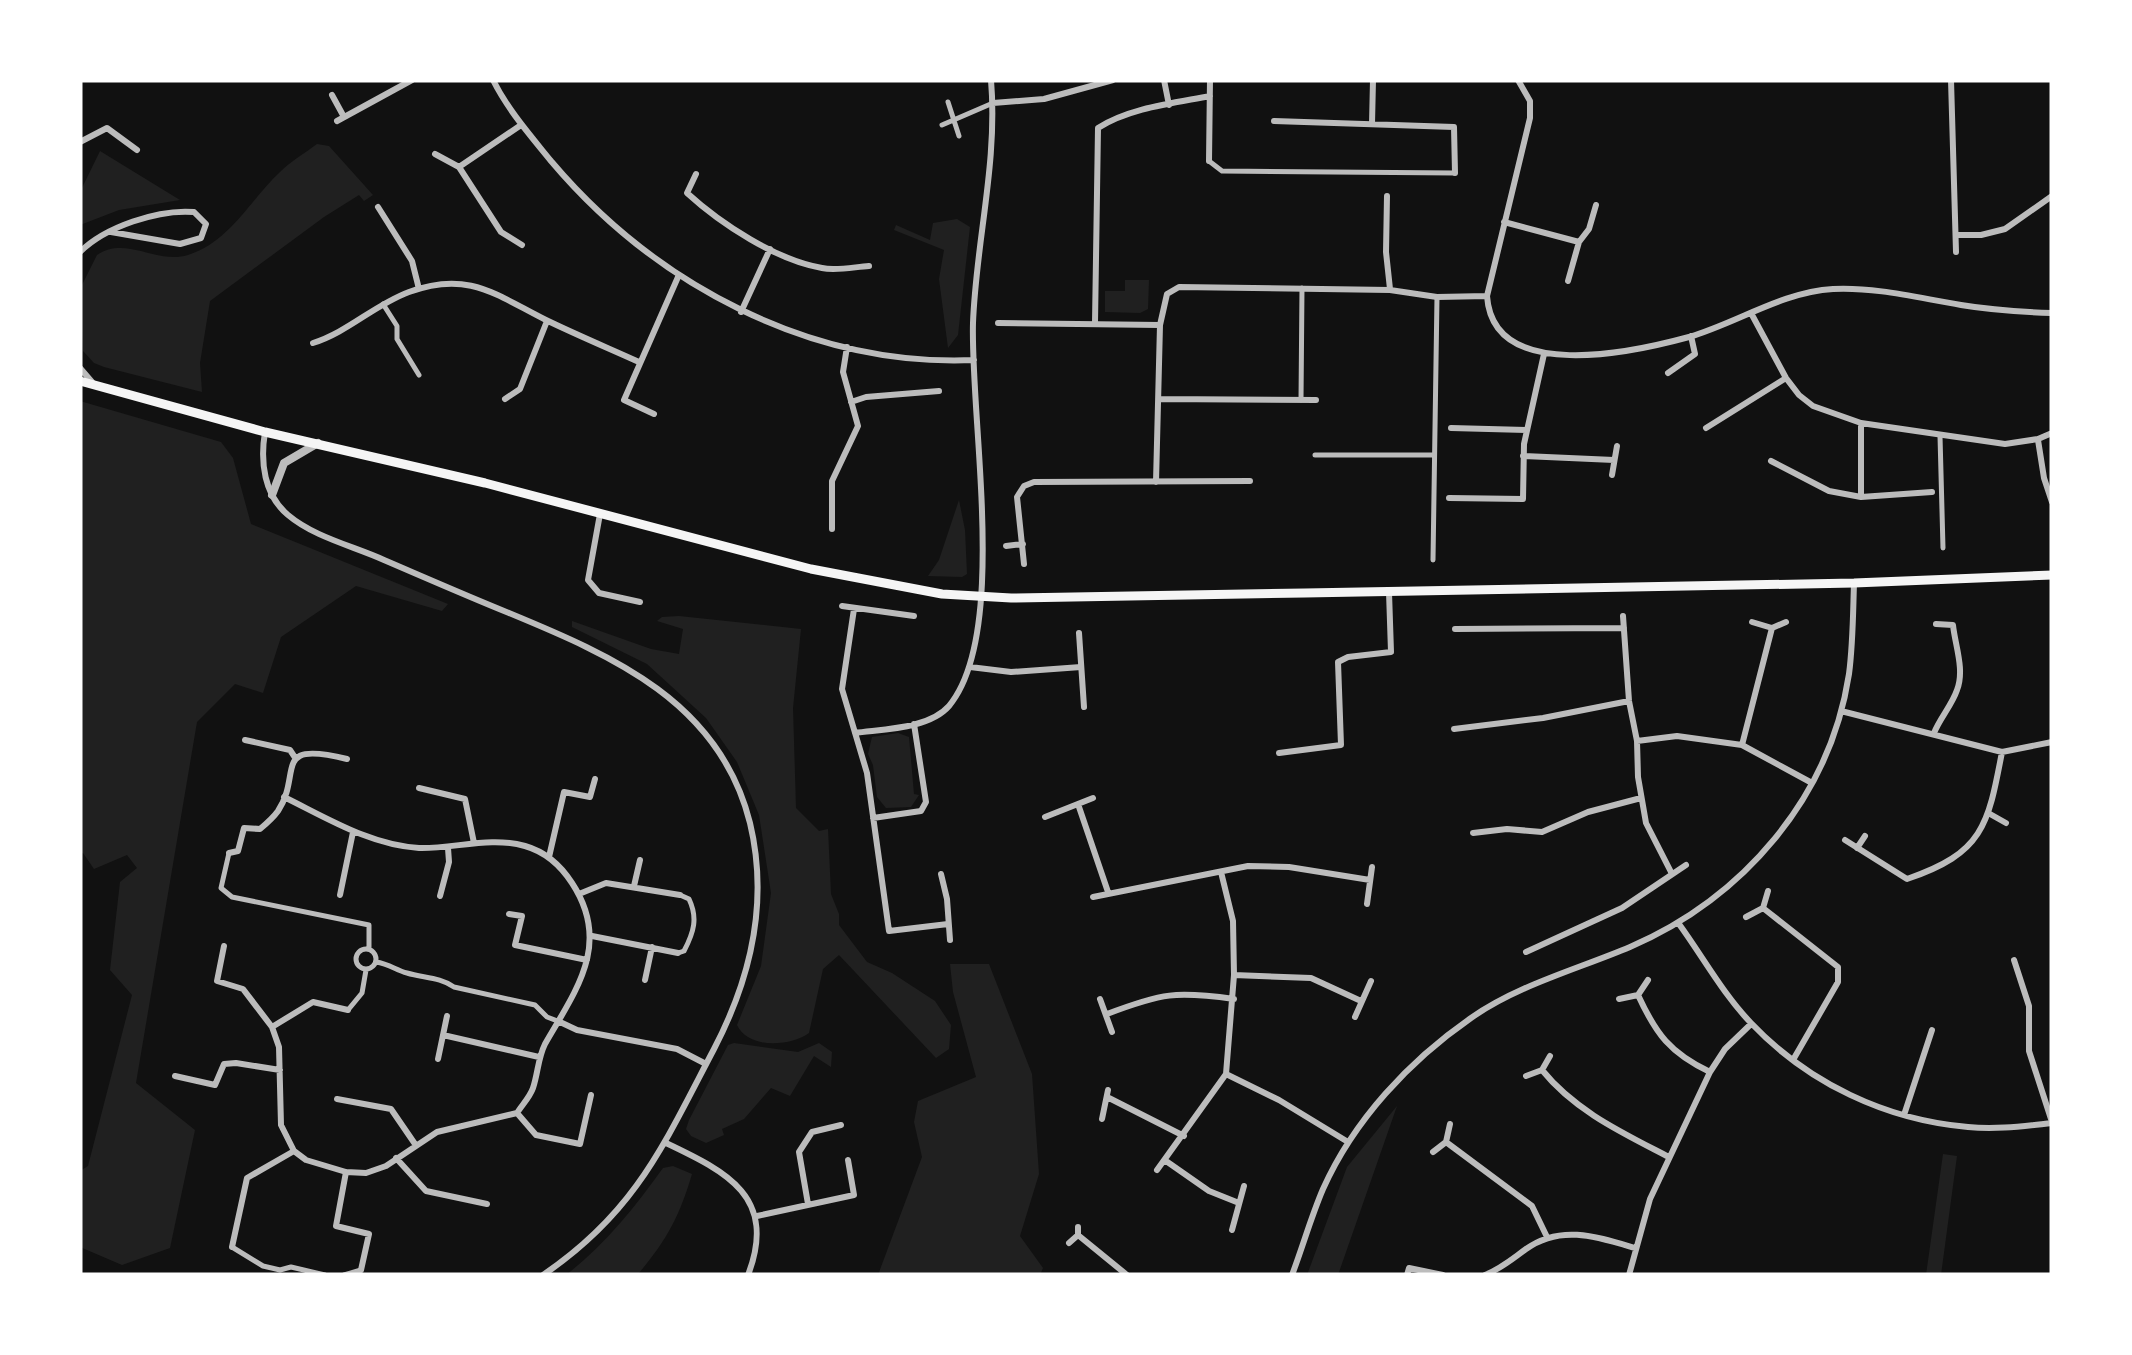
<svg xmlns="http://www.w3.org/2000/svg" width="2132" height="1355" viewBox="0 0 2132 1355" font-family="'Fira Sans',sans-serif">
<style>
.green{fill:#202020}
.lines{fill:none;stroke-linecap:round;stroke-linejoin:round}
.pedestrian{stroke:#bcbcbc;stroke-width:5}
.minor{stroke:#bcbcbc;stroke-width:6}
.tertiary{stroke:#bcbcbc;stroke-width:8}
.secondary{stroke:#f5f5f5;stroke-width:9}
</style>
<rect width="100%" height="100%" fill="#111"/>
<path class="green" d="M317 144 329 146 373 195 364 201 359 195 324 217 210 301 200 363 202 392 104 367 94 363 83 351 80 289 97 255C126 235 157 265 188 255 230 242 249 201 280 172 291 161 305 153 317 144Z
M100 151 180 200 119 210 80 225V192Z
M957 219 970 227 958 335 948 348 939 279 944 250 894 230 896 225 930 240 933 223Z
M1125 280H1149L1148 309 1140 313 1105 312V291H1125Z
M80 401 221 442 233 458 251 524 448 604 442 611 356 586 281 637 263 693 235 684 197 722 136 1083 195 1130 170 1248 122 1265 80 1247V1171L88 1166 132 995 110 970 120 882 137 868 127 855 94 869 83 853 80 854Z
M959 500 965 530 967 574 962 577 928 576 939 560Z
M679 616 801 629 793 708 796 808 819 831 828 829 831 894 839 914V925L867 962 892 973 935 1001 951 1025 949 1049 936 1058 839 955 823 969 809 1033C791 1046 749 1050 737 1025L761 966 771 893 759 815 737 762 706 718 647 664 572 627V621L651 649 679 654 683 629 657 621 662 617Z
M898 733 909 737 914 794 919 795 911 807 886 808 877 797 873 765 868 754 872 737Z
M950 964H989L1032 1074 1039 1174 1020 1236 1043 1268 1040 1275H878L922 1157 914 1122 918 1101 976 1077 953 992Z
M734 1043 798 1052 819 1043 832 1052 831 1067 814 1056 790 1096 771 1088 744 1119 722 1129 724 1135 706 1143 691 1136 686 1129 689 1120 728 1045Z
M1397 1106 1338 1275H1307L1347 1167Z
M1943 1154 1957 1156 1941 1275H1926Z
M673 1166 692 1174C680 1215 667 1240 639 1273L566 1275C605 1245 635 1207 663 1168Z"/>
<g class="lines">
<path class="pedestrian" d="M948 102 959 136
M942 125 993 103
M1209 161 1222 171 1455 173
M383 304 397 326V339L419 375
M1301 400 1302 288
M1940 436 1943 548
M1315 455H1434
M1433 560 1437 297
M229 853 221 888 232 897 369 925V949
M356 959a10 10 0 1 1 20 0a10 10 0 1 1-20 0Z
M678 953 684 951C694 932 698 918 689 899L680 895
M376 962C389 964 396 970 407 973 423 978 440 977 454 987L535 1005 547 1017 560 1022
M348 1010 362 993 366 970
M232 1247 263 1266 280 1270 291 1267 325 1275
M344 1275 361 1270"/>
<path class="minor" d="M493 80C508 110 530 135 551 161 655 284 810 367 974 360
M1164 80 1169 105
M1518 80 1530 101V118L1487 296C1493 384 1634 352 1689 337 1737 323 1782 292 1833 289 1877 287 1918 298 1961 305 1991 310 2022 312 2052 313
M1951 80 1956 252
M332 95 344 117
M993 103 1044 99 1113 80
M337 121 412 80
M1274 121 1454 127 1455 173
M1372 124 1373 80
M80 142 107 128 137 150
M435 154 459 167 501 232 522 245
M1209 161 1210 80
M459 167 521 125
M696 174 687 193C721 224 776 260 822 268 836 271 854 267 869 266
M1387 196 1386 252 1390 289
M378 207 412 261 419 289
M1504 222 1579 242
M1956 235H1981L2005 229 2052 196
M80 252C105 227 158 209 194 212L206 224 201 238 180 244 111 232
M1568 281 1579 242 1589 229 1596 205
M741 312 770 249
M1751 313 1786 378 1799 395 1813 406 1861 423 2005 444 2038 439 2052 433
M998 323 1160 325
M1095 323 1098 128C1129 108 1174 103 1210 96
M313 343C348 332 374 305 409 292 468 270 496 295 546 320 577 335 608 348 639 362
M80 368 92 382
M1668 373 1695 354 1691 336
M505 399 520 389 547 321
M1159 399 1316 400
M851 402 866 397 939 391
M654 414 624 400 678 277
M1451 428 1527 430
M1706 428 1786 378
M265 432C260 462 264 495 288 515 314 537 353 546 384 560 426 578 467 596 509 613 613 656 720 702 750 823 769 902 751 978 714 1049 664 1144 636 1212 543 1275
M2038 440 2044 478 2052 502
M1523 456 1614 460
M1771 461 1829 491 1861 497 1932 492
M1612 475 1617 446
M1156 482 1160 325 1167 294 1179 287 1390 290 1437 297 1487 296
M1861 497V423
M1449 498 1523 499 1524 444 1544 354
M600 514 588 580 599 593 640 602
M832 529V481L858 426 843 372 847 347
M1006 546 1023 544
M1024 564 1017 497 1024 486 1034 482 1250 481
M842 606 914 616
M854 609 842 689 867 773 889 931 948 924
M1623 616 1629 701 1637 741 1638 777 1646 823 1671 872
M1752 622 1772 628 1786 622
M1455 629 1624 628
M1079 633 1084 707
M970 667 1011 672 1081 667
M1841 711 2002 752 2052 742
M1454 729 1543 718 1629 701
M855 733C883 729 929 729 949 706 1009 634 970 419 973 323 976 241 998 163 991 80
M1934 733C1940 718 1952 705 1957 690 1965 670 1955 645 1953 625L1936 624
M245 740 290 750 296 759
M1637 741 1677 736 1742 745 1812 783
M1742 745 1772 628
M1279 753 1341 745 1338 662 1348 657 1391 652 1389 592
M419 788 465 799 474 843
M1078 804 1108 892
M1990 814 2006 823
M1045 817 1093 798
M873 818 921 811 926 802 914 724
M1473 833 1507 829 1542 832 1588 812 1641 798
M1845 840 1907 879C1983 853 1988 826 2002 752
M1857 848 1865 836
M229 853 238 851 244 828 260 829C266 824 273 818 278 811 303 773 270 740 347 759
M549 857 564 792 590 797 595 779
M941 874 947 899 950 940
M634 886 640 860
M579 894 606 883 680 895
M340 895 353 832
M440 896 449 862 448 848
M1093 897 1248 866 1289 867 1370 880
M1367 904 1372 867
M1763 908 1838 967V982L1793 1060
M509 914 522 916 515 945 587 960
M1746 917 1763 908 1768 891
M1679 924C1703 957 1723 994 1751 1023 1808 1083 1886 1120 1968 1127 1996 1130 2024 1126 2052 1123
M592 936 678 953
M224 946 217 981 243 989 272 1027 279 1047 281 1125 294 1151 306 1160 346 1172 366 1173 386 1166 437 1132 517 1113C522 1105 530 1097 533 1088 538 1073 538 1058 545 1044 576 990 612 944 572 883 561 866 546 852 525 846 490 836 454 849 419 848 370 845 327 818 284 797
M1526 952 1622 908 1686 865
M2014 960 2029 1006V1051L2052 1122
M1234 975 1311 978 1361 1001
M645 980 652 947
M1638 995C1656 1034 1670 1053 1710 1072
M1100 999 1112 1032
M1619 999 1638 995 1648 980
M1107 1014C1162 993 1176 991 1234 999
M1355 1017 1371 981
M560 1022 577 1030 677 1049 706 1064
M272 1027 313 1002 348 1010
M443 1035 539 1057
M438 1059 447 1016
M1542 1070C1575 1111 1623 1133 1669 1157
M1226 1074 1279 1100 1348 1142
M175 1076 215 1085 224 1064 236 1063 280 1070
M1526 1076 1542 1070 1550 1056
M1109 1098 1184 1136
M337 1099 391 1109 415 1144
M517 1113 536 1135 580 1144 591 1095
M1904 1115 1932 1030
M1102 1119 1108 1090
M1446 1142 1532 1206 1547 1237
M666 1143C727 1172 778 1197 748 1275
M1433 1152 1446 1142 1450 1124
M396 1158 426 1191 487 1204
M1166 1161 1209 1191 1239 1203
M1157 1170 1226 1074 1234 975 1233 921 1221 872
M346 1172 336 1226 369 1234 361 1270
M808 1204 799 1152 812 1132 841 1125
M757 1216 854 1195 848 1160
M1232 1230 1244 1186
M1078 1235 1127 1275
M1069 1243 1078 1235V1227
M232 1247 247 1178 294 1151
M1292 1275C1303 1246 1311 1217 1323 1189 1354 1120 1409 1061 1471 1018 1518 985 1578 969 1630 947 1743 898 1830 798 1849 674 1853 644 1853 613 1854 583
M1407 1275 1409 1268 1443 1275
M1485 1275C1502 1268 1512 1259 1526 1249 1561 1224 1598 1237 1635 1248
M1629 1275 1650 1199 1710 1072 1725 1049 1751 1024"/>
<path class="tertiary" d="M272 495 284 463 318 443"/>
<path class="secondary" d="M80 381 265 432 485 483 811 569 942 594 1011 598 1305 593 1854 583 2052 575"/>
</g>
<rect width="2132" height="1355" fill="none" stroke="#ffffff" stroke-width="165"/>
</svg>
